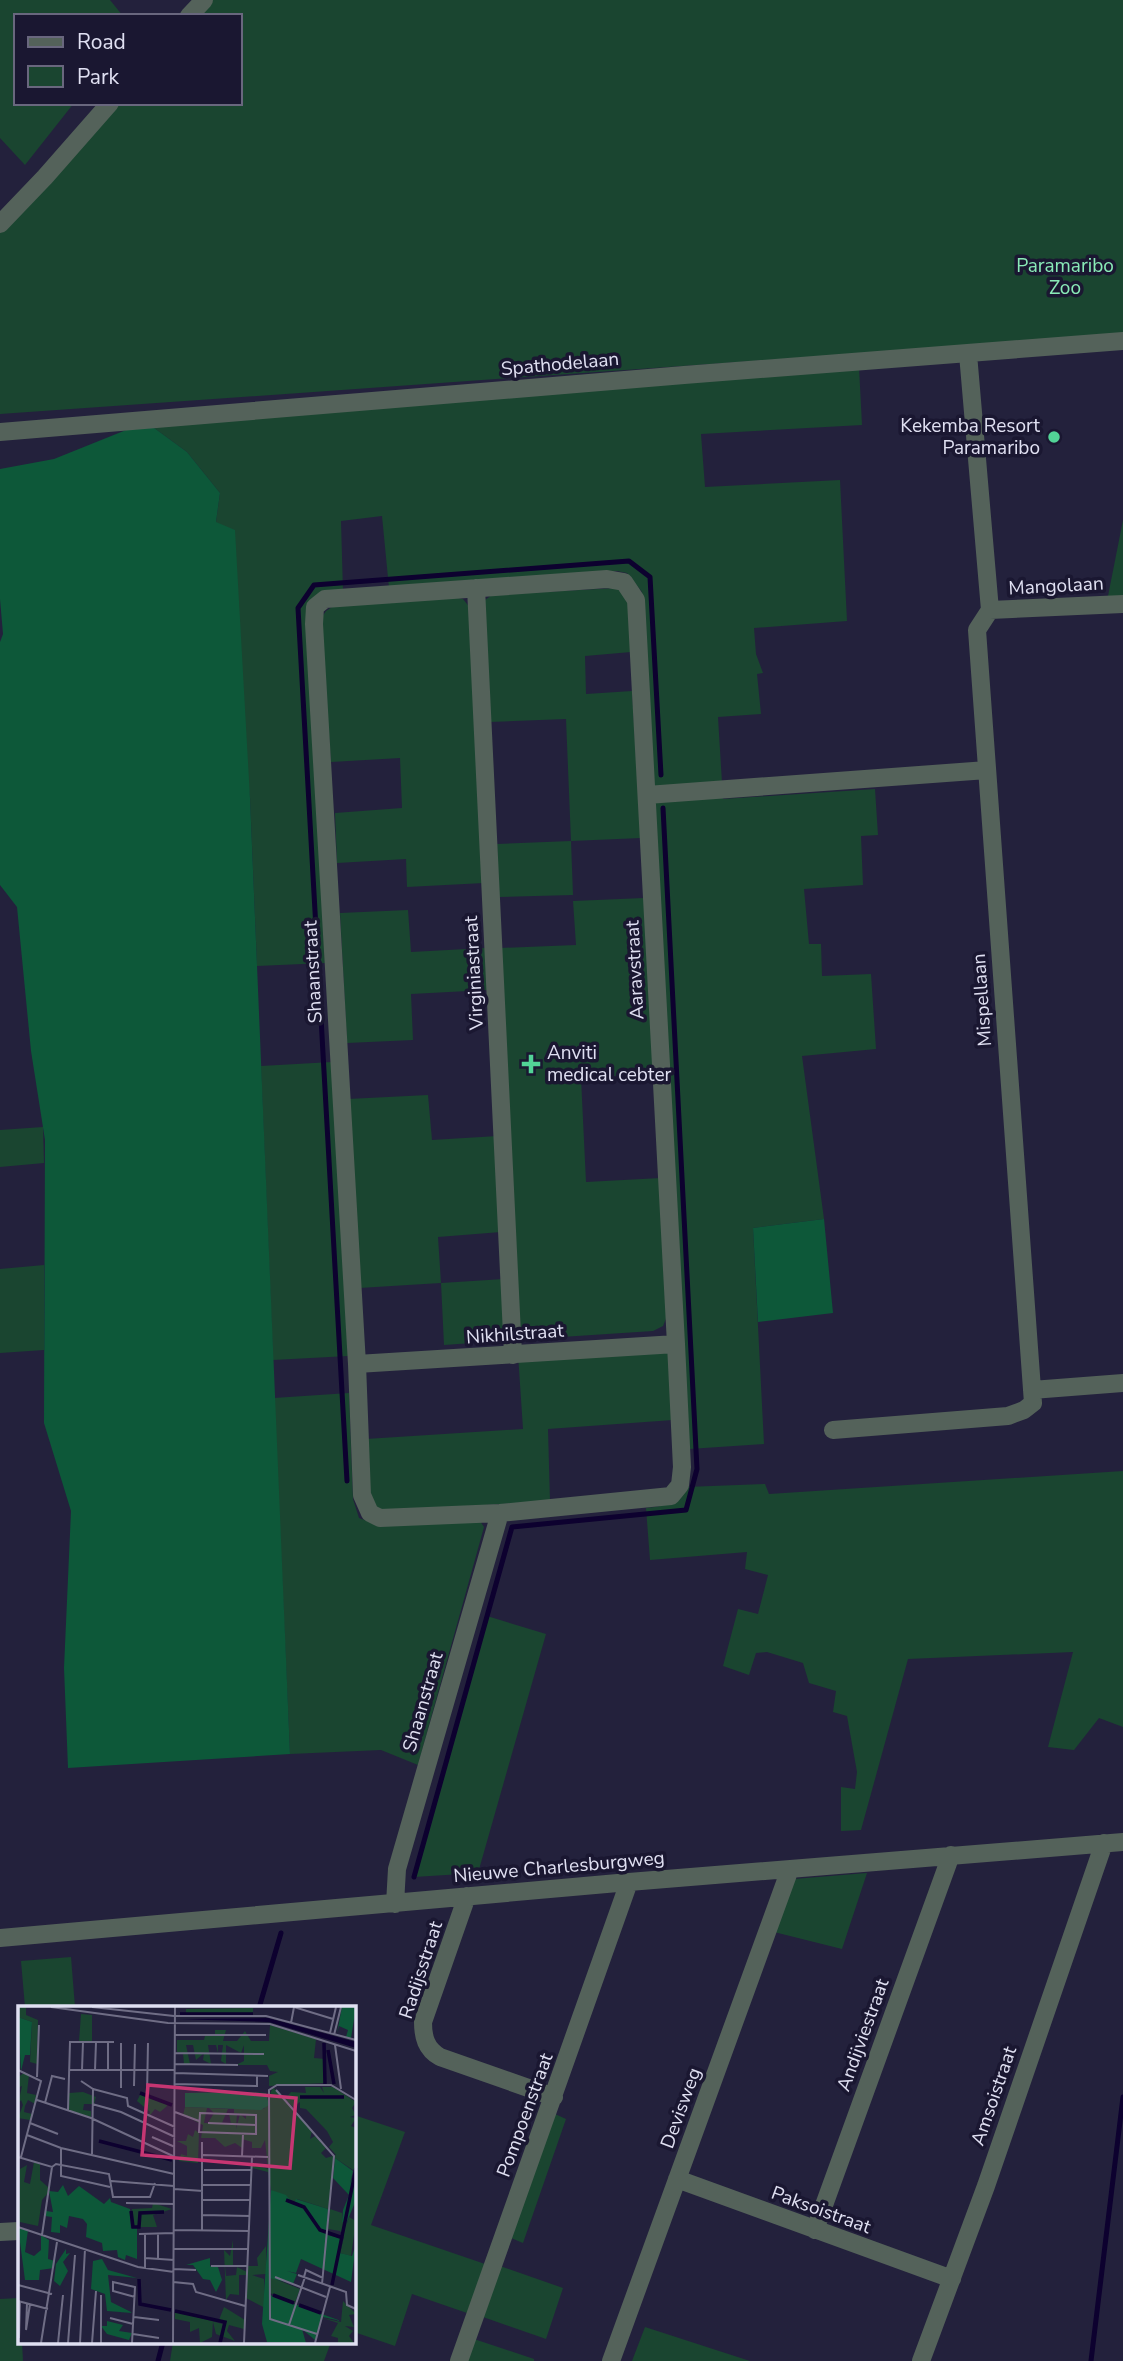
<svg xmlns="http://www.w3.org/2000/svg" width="1123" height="2361" viewBox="0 0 1123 2361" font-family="'Nunito Sans',sans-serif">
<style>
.green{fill:#1a4530}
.forest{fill:#0d5839}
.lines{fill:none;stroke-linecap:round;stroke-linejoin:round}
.stream{stroke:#0d012f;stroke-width:5}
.street{stroke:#54625a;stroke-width:18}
.poi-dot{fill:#52d397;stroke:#1a1731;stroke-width:2.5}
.labels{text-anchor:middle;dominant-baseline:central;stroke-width:7;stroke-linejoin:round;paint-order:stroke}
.park-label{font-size:19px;fill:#89eab7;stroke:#1a1731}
.street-label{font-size:19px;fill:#e0e0f2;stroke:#1a1731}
.poi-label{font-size:19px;fill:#e0e0f2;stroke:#1a1731;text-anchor:end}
.inset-river{fill:none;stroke:#0d012f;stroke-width:3.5}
.inset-road{fill:none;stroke:#6f6d85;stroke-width:2}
.view{fill:#c63672;fill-opacity:0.15;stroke:#c63672;stroke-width:3.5}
.inset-edge{fill:none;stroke:#e0e0f2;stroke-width:3.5}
</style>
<rect width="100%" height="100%" fill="#23213c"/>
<path class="green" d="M0 0H110L123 16H16V103H74L25 165 0 138Z
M208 0H1123V335L0 414V227L113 103H240V16H193Z
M859 367 862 425 701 434 705 487 840 480 847 621 754 628 756 654 763 673 757 674 761 714 718 717 723 799 875 789 878 835 861 836 863 885 804 889 809 944H821L822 976 871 974 876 1049 802 1056 824 1219 753 1228 764 1444 689 1449 642 592 627 573 617 571 389 588 382 516 341 521 343 591 316 597 325 963 257 966 250 798 216 522 220 493 187 452 146 422Z
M1123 520V600L1107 601Z
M616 588 625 593 628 602 631 652 585 656 586 694 632 691 641 838 571 841 573 895 499 897 497 844 571 841 566 719 489 722 483 608 485 600 492 595Z
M452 597 463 599 471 609 484 883 407 887 406 859 337 863 335 813 402 808 400 758 331 762 320 620 326 611 335 605Z
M644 898 655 1074 581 1078 586 1182 661 1178 667 1316 663 1326 653 1331 531 1339 523 1335 519 1323 500 948 576 945 573 901Z
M408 910 411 952 485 948 487 990 411 994 413 1040 347 1043 340 913Z
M332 1062 348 1356 273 1360 261 1066Z
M428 1095 432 1140 498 1136 501 1232 438 1237 441 1283 504 1279 505 1336 500 1341 444 1345 441 1283 359 1288 348 1099Z
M43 1127 44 1163 0 1167V1130Z
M44 1265V1350L0 1353V1269Z
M665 1349 670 1356 673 1420 548 1429 550 1501 385 1511 374 1506 368 1495 366 1439 523 1429 518 1354Z
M349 1393 353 1499 359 1518 381 1526 480 1521 484 1527 418 1765 381 1750 290 1754 274 1398Z
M1123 1471V1727L1099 1718 1074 1750 1048 1747 1073 1652 908 1659 861 1830 841 1831V1787L855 1789 857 1772 847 1716 833 1712 836 1691 809 1683 803 1663 767 1652 756 1653 749 1675 723 1666 738 1609 758 1614 768 1575 745 1569 747 1552 650 1560 646 1508C667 1506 673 1503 686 1487L765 1484 769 1494Z
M487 1616 546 1634 478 1873 414 1877Z
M867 1873 842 1949 774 1932 794 1879Z
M71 1957 75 2007H25L21 1961Z
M555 2114 566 2119 523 2243 511 2238Z
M354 2115 405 2132 371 2225 485 2264 467 2313 412 2294 395 2346 354 2332Z
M500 2266 563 2288 546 2339 483 2317Z
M19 2298V2342H22L23 2361H0V2299Z
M645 2327 750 2361H632Z
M474 2339 534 2359V2361H467Z
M173 2342H331L324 2361H170Z"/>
<path class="forest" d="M146 422 187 452 220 493 216 522 235 530 250 798 290 1754 68 1768 64 1668 71 1511 44 1423 45 1140 31 1051 17 907 0 885V642L3 634 0 599V469L54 459Z
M824 1219 833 1313 758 1322 753 1228Z"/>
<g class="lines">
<path class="stream" d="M347 1481 298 608 314 585 629 561 650 577 661 775
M414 1877 512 1527 686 1510 697 1469 663 808
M259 2008 281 1933
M158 2361 163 2342
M1091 2361 1123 2097"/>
<path class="street" d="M189 16 204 0
M0 224 45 177 110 103
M968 354 990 610
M0 432 684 375 1123 341
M607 579 624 582 636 600 676 1344 682 1467 680 1485 671 1496 500 1513 380 1518 370 1513 362 1495 357 1364 314 624 315 607 325 599Z
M476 588 513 1355
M990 610 1123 604
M647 795 987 770
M357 1364 676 1344
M1032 1390 1123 1383
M833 1430 1008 1416 1024 1410 1033 1403 977 630 990 610
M467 1896 423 2022C423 2037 426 2049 440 2057L554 2097
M395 1904 397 1869 500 1513
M0 1938 629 1882 1123 1842
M677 2179 952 2279
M815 2230 951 1855
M0 2232 19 2231
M459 2361 629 1882
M611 2361 790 1869
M921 2361 986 2186 1104 1843"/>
</g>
<g class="poi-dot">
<circle cx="1054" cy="437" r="7"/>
<path d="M527.5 1053.5h7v7h7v7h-7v7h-7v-7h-7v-7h7z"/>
</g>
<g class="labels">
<g class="park-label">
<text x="1065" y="266">Paramaribo<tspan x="1065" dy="22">Zoo</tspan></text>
</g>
<g class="street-label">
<text transform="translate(560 364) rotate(-5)">Spathodelaan</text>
<text transform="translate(1056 586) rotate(-3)">Mangolaan</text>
<text transform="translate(635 970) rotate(-93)">Aaravstraat</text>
<text transform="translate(313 972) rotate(-93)">Shaanstraat</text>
<text transform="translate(474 973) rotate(-93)">Virginiastraat</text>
<text transform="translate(982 1000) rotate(-94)">Mispellaan</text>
<text transform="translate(515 1334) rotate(-4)">Nikhilstraat</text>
<text transform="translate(423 1702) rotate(-74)">Shaanstraat</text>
<text transform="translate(559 1867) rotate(-5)">Nieuwe Charlesburgweg</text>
<text transform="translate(421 1970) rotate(-72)">Radijsstraat</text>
<text transform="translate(863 2035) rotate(-70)">Andijviestraat</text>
<text transform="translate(994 2096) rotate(-71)">Amsoistraat</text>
<text transform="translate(681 2108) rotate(-70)">Devisweg</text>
<text transform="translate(525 2115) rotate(-70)">Pompoenstraat</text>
<text transform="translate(821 2210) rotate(20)">Paksoistraat</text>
</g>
<g class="poi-label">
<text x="1040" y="426">Kekemba Resort<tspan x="1040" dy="22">Paramaribo</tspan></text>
<text x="547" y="1053" text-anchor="start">Anviti<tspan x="547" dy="22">medical cebter</tspan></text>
</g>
</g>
<g transform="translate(18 2006)">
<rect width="338" height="338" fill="#23213c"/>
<path d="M0 1H8V9L20 14 19 58 12 56 14 16 0 11ZM235 2V7H168V3ZM63 8 74 9V35H61ZM252 19 298 33 296 52 307 53V77L251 80V70L260 66 252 65 249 59H218L226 55V39L223 47 208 39V58L203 55 205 39H200V47L198 39H190L193 58 185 54 186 47 178 54 175 39H168L172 58H166L165 47 159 46V34H186L187 30 197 29V24H208L205 35H219L227 25 233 35H251ZM6 67 11 69 9 87 18 89 17 98 10 94 7 100 6 106 14 108 12 114 0 112 5 99 3 94 0 98 4 80 0 82V71ZM255 81 294 125 292 133 297 130 308 142 303 147 308 152 318 149 311 141 315 136 309 125 288 103 282 102V96L275 101 267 93 273 86 288 87 287 81H302L306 87 304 81H315L338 96 334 102 338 109 332 111 338 112 333 120 338 122V161L335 164 317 152 310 203 279 193 275 198 253 184 250 166 234 162V158L250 163 247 134 243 142H234V136L224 133V142L217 137 207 141 197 132H183L185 119 165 109 167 101 189 102 186 117H190L196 107 191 102 210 103 204 117 213 118 211 108H219L218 123 222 108 228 113V109L216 107V103H246ZM65 86 78 91 76 98H66L65 104 73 105V111L50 104 51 87ZM123 87 150 98 148 101 142 106 137 103 129 113 132 106 119 95ZM177 124 181 127 180 157 161 155 163 148 169 150V140L159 135H168L170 128 175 131ZM16 156 22 158V174L31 182 30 187 24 194 20 220 2 216 1 220 2 163 9 159 6 176 12 178ZM135 197 154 203 135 209 139 221H114V203L134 202ZM312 203 324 207V216L329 217 331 211 338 215 333 250 322 247 326 231 322 225 310 223ZM215 234V260H207L208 270 218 269 219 261 229 266 230 260H240L239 252 248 240V268L234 269 246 273 247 302 228 292 229 269H221V289L212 288 208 294 206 244 212 250ZM252 271 282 283 277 297 252 287ZM325 295 338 308 331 309 336 321 327 320 335 325 331 330 336 337H320V332L313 330 320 317 305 312 323 316ZM206 301 227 314 226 323 211 319 209 325 217 335 198 328 195 316 194 331 182 337 181 322 172 326V316L157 313V305L208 319 201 314Z" fill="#1a4530"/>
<path d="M324 1H338L333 32 328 31 330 24 321 20 319 27ZM0 11 14 16 12 49H7L3 65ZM225 86 248 87 251 99 243 104 167 101V87ZM317 152 335 165 332 178 338 163V194L328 218 324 216 325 204 331 189 315 172ZM45 179 50 190 61 180 86 198 92 192 93 196 112 203 113 222H119V253L108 249 107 254 100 251 99 244 85 245 84 237 68 231 69 218 65 213 51 210 49 222 42 219V227L33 226 34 211 27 210 28 205 35 206 31 185 40 186ZM253 184 268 189 275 198 278 193 310 203 309 229 325 233 322 247 334 250 338 238 333 276 283 253 278 267 269 265 279 268 275 278 252 272V289L323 315 305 311 297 334 284 323 288 337 249 336 244 318ZM0 221 10 224 7 246 16 250 23 244V229L31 234 30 253 37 255 36 262 22 264 21 274H7ZM48 243V248L52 247 45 256 50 265 42 280 36 275 38 258ZM192 252V260L200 261 204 274 198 286 192 274 185 273 175 259H168ZM84 253 90 264 119 272 90 269 93 296 115 307 89 305 87 288 73 283 75 255ZM89 315 105 319 101 325 114 327 111 334 89 328 83 320H89Z" fill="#0d5839"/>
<path d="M250 12 338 36V42L251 16 159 13Z" fill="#0d012f"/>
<path class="inset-river" d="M162 8H235M306 37 307 78M310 44 316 78M122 87 154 99M282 91H326M81 135 154 154M268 194 286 201 302 224 325 232M113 205 115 221H121L122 207 146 206M121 273 122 298 153 304M314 279 338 162M255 289 276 297M281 299 303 307M157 305 207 316 202 337"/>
<path class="inset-road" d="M33 1 150 17 252 18 338 45M74 1 156 10H248L338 34M273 17 276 1 315 13M312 27 318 1M157 29H248M316 29 323 1M317 39 323 83M157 47 246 48M157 58 220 59M0 64 23 75 3 151M51 64H157M64 64 65 36M77 64 78 36M90 64V36M157 67 250 70M19 71 21 19M63 75 75 83 74 148M157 78 239 80V69M116 80 117 38M103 82V37M75 83 109 92 110 100 157 121M258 84 316 150 304 278M129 88 130 37M19 94 73 112 157 151M27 97 34 70 47 73M74 98 103 106 157 131M50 104 52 36H96M157 106 181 115M182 107 238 109V128L181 126ZM12 117 40 128M190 117 238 119M9 129 43 142 156 168M134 131 157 141M184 136V225M43 142V170L92 181M185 149 250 151M224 150 225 128M0 151 34 161 38 158 91 168 95 191H132L137 177M186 164H234M93 175 156 180M185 179H233M156 183 185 185M185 194H232M108 197 156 198M184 209 232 210M0 221 120 261 156 266M156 224 231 225M121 228 156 227M24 229 34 161M156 243H230M127 252 156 254M140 253V228M193 260H230M127 263V228M156 263 178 264M280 269 328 286 329 299 338 303M257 271 308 291M286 271 288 264 305 272M155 276 175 278 178 286 227 300M0 279 34 288M83 289V337M0 295 30 303M116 311 141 314M92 312 115 318M271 319 287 271M8 324 12 298M8 324 9 297M115 328 141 332M299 328 252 313 251 84 259 79H313L338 94M1 332 2 296M23 337 39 236M40 337 45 289M50 337 57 249M62 337 67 243M74 337 78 285M114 337 117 281 95 276V285L117 291M155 337 157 1M226 337 234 151M297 337 312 281"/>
<path class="view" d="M130 79 278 92 272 162 124 149Z"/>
<rect width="338" height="338" class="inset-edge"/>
</g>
<rect x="14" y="14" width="228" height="91" fill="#1a1731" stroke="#69677e" stroke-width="2"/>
<rect x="28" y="37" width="35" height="10" fill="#54625a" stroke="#69677e" stroke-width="2"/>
<text x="77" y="49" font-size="21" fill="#e0e0f2">Road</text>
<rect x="28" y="66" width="35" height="21" fill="#1a4530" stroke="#69677e" stroke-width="2"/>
<text x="77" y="84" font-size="21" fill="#e0e0f2">Park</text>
</svg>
